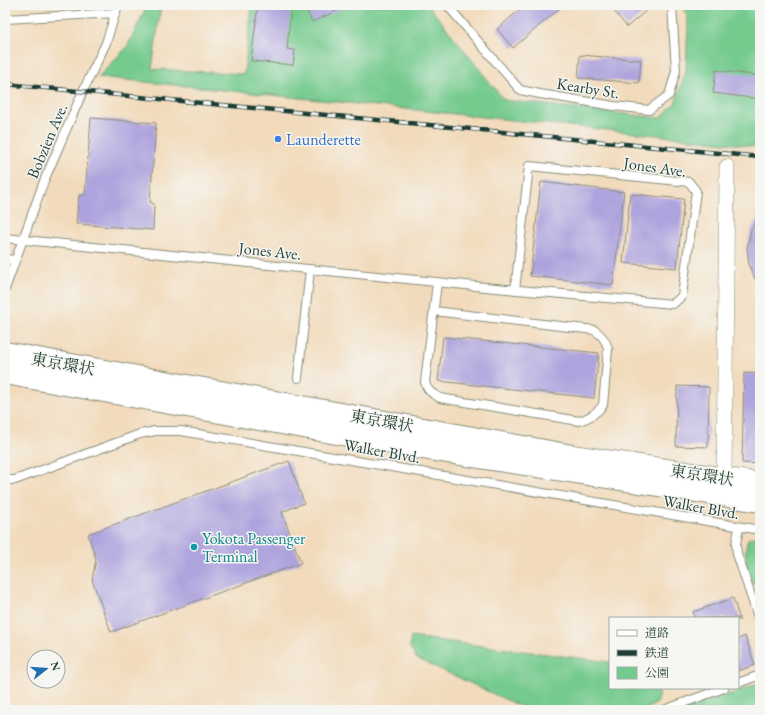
<svg xmlns="http://www.w3.org/2000/svg" width="765" height="715" viewBox="0 0 765 715" font-family="'EB Garamond','Noto Serif JP',serif">
<style>
.green{fill:#74ca8e;stroke:#4a8461}
.building{fill:#ada3dd}
.lines{fill:none;stroke-linecap:round;stroke-linejoin:round}
.lane-casing{stroke:#888c78;stroke-width:10}
.street-casing{stroke:#888c78;stroke-width:16}
.highway-casing{stroke:#888c78;stroke-width:24}
.lane{stroke:#fff;stroke-width:8}
.street{stroke:#fff;stroke-width:15}
.highway{stroke:#fff;stroke-width:22}
.rail-casing{stroke:#1f3d34;stroke-width:4.5}
.rail{stroke:#f6f6f2;stroke-width:3;stroke-dasharray:9;stroke-linecap:butt}
.shop-dot{fill:#3f7fe0;stroke:#f6f6f2;stroke-width:1.5}
.culture-dot{fill:#0f9aa8;stroke:#f6f6f2;stroke-width:1.5}
.labels{text-anchor:middle;dominant-baseline:central;stroke-width:3;stroke-linejoin:round;paint-order:stroke}
.street-label{font-size:16px;fill:#1f3d34;stroke:#f6f6f2}
.shop-label{font-size:16px;fill:#366cbe;stroke:#f6f6f2;text-anchor:start}
.culture-label{font-size:16px;fill:#0d838f;stroke:#f6f6f2;text-anchor:start}
</style>
<rect width="100%" height="100%" fill="#f6f6f2"/>
<filter id="ink" filterUnits="userSpaceOnUse"><feTurbulence type="fractalNoise" baseFrequency=".025" numOctaves="2"/><feDisplacementMap in="SourceGraphic" scale="8" xChannelSelector="R" yChannelSelector="G"/><feConvolveMatrix kernelMatrix="1 2 1 2 8 2 1 2 1" color-interpolation-filters="sRGB"/></filter>
<filter id="wash" filterUnits="userSpaceOnUse"><feTurbulence type="fractalNoise" baseFrequency=".012" numOctaves="4" result="noise"/><feDisplacementMap in="SourceGraphic" scale="16" xChannelSelector="R" yChannelSelector="G"/><feGaussianBlur stdDeviation="0.9" result="paint"/><feColorMatrix in="noise" values="0 0 0 0 0 0 0 0 0 0 0 0 0 0 0 0 0 1.4 0 .05"/><feComposite in="paint" operator="in"/></filter>
<g filter="url(#wash)">
<rect width="100%" height="100%" fill="#f2dbbc"/>
<path class="green" d="M155 5H161L152 69 244 74 252 5H428L504 100 660 118 675 103 686 71 688 20 683 5H760V147L656 135 98 77 127 47 146 8Z
M756 536H760V591C747 578 742 557 748 539Z
M411 637 610 662V688H656L659 695 657 703 645 710H528L416 658 410 647Z
M755 685H760V710H684Z"/>
<g id="blocks">
<path class="building" d="M258 5 291 6 287 49 295 50 293 65 251 61Z
M304 5H350L312 22Z
M525 5H556L559 9 513 48 497 29Z
M609 5H644L648 9 627 27Z
M580 55 641 60 639 83 578 78Z
M716 70 760 76V99L713 93Z
M91 118 156 123 150 202 154 204 153 230 76 224 79 195H85Z
M541 182 624 192 613 285 530 276Z
M630 194 684 199 677 268 623 263Z
M760 214V286L757 283 749 266 747 248 751 230Z
M756 329H760V363H757Z
M443 337 599 353 594 398 438 381Z
M744 373 759 374 760 464 742 463Z
M677 386 709 387 708 447 676 446Z
M289 461 304 503 282 512 301 563 111 632 92 580 96 559 88 534Z
M733 598 740 620H738V618H695L693 612Z
M745 636 755 665 738 671V639Z"/>
</g>
</g>
<g filter="url(#ink)">
<use href="#blocks" fill-opacity="0" stroke="#888c78" stroke-width="1"/>
<g class="lines">
<defs>
<path id="lane" d="M447 5 520 90 540 94 614 106 649 110 669 95 676 71 672 5
M5 19 116 13
M5 238 485 287 673 304 682 296 696 191 689 182 529 166 515 290
M5 259 16 260
M5 289 44 181 83 91 106 43 118 5
M434 311 594 330C602 335 606 340 608 349L603 405C597 413 590 418 579 421L440 398C432 393 427 391 425 382L437 283
M298 378 310 270
M5 480H15L140 434 155 431H181L760 530
M739 528 736 544 737 554 760 623
M738 683 760 675
M664 710 724 688"/>
<path id="street" d="M724 479 727 167"/>
<path id="highway" d="M5 353 572 456 760 484
M5 373 403 445 760 501"/>
</defs>
<use href="#lane" class="lane-casing"/>
<use href="#street" class="street-casing"/>
<use href="#highway" class="highway-casing"/>
<use href="#lane" class="lane"/>
<use href="#street" class="street"/>
<use href="#highway" class="highway"/>
<defs>
<path id="rail" d="M5 84 760 157"/>
</defs>
<use href="#rail" class="rail-casing"/>
<use href="#rail" class="rail"/>
</g>
</g>
<circle class="shop-dot" cx="278" cy="139" r="4"/>
<circle class="culture-dot" cx="194" cy="547" r="4"/>
<g class="labels">
<g class="street-label">
<text transform="translate(588 88) rotate(9)">Kearby St.</text>
<text transform="translate(47 141) rotate(-67)">Bobzien Ave.</text>
<text transform="translate(655 167) rotate(8)">Jones Ave.</text>
<text transform="translate(270 251) rotate(6)">Jones Ave.</text>
<text transform="translate(63 364) rotate(10)">東京環状</text>
<text transform="translate(382 421) rotate(10)">東京環状</text>
<text transform="translate(382 451) rotate(10)">Walker Blvd.</text>
<text transform="translate(702 475) rotate(9)">東京環状</text>
<text transform="translate(701 507) rotate(10)">Walker Blvd.</text>
</g>
<g class="shop-label">
<text x="286" y="139">Launderette</text>
</g>
<g class="culture-label">
<text x="202" y="538">Yokota Passenger<tspan x="202" dy="18">Terminal</tspan></text>
</g>
</g>
<rect width="765" height="715" fill="none" stroke="#f6f6f2" stroke-width="20"/>
<rect x="609" y="617" width="130" height="72" fill="#f6f6f2" stroke="#a0aca6"/>
<rect x="617" y="630" width="20" height="6" fill="#ffffff" stroke="#a0aca6"/>
<text x="645" y="637" font-size="12" fill="#1f3d34">道路</text>
<rect x="617" y="650" width="20" height="6" fill="#1f3d34" stroke="#a0aca6"/>
<text x="645" y="657" font-size="12" fill="#1f3d34">鉄道</text>
<rect x="617" y="667" width="20" height="12" fill="#74ca8e" stroke="#a0aca6"/>
<text x="645" y="677" font-size="12" fill="#1f3d34">公園</text>
<g transform="translate(46 669) rotate(73)"><circle r="19" fill="#f6f6f2" stroke="#a0aca6"/>
<path d="M0-3L7 15L0 10L-7 15Z" fill="#1f6fb2"/>
<text y="-6" font-size="11" font-weight="bold" text-anchor="middle" fill="#1f3d34">N</text>
</g>
</svg>
